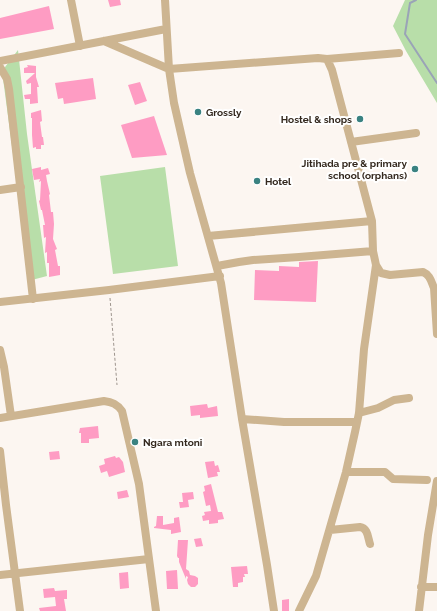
<svg xmlns="http://www.w3.org/2000/svg" width="437" height="611" viewBox="0 0 437 611" font-family="Raleway,sans-serif">
<style>
.green{fill:#b8dea9}
.lines{fill:none;stroke-linecap:round;stroke-linejoin:round}
.stream{stroke:#9aa3b7;stroke-width:2}
.building{fill:#fe9cc3}
.path{stroke:#9e958e;stroke-width:1;stroke-dasharray:3 2;stroke-linecap:butt}
.minor{stroke:#cdb591;stroke-width:8}
.poi-dot{fill:#3a8281;stroke:#fff;stroke-width:1.5}
.labels{text-anchor:middle;dominant-baseline:central;stroke-width:4;stroke-linejoin:round;paint-order:stroke}
.poi-label{font-size:10px;font-weight:bold;fill:#33281e;stroke:#fff;text-anchor:start}
</style>
<rect width="100%" height="100%" fill="#fcf6f1"/>
<path class="green" d="M405 0H437V103L406 51 393 26Z
M18 50 27 134 47 276 28 281 15 169 2 71Z
M165 167 178 266 113 274 100 176Z"/>
<g class="lines">
<path class="stream" d="M416 0 410 3 405 34 437 83"/>
</g>
<path class="building" d="M108 0H120L121 5 110 7Z
M49 6 54 29 0 39V18Z
M27 65 36 66V77L39 87H37L38 103 30 104V99H25L24 95 31 94V83L27 84 26 81 35 73H24V68L28 67Z
M93 78 96 99 64 104 63 98 58 99 55 83Z
M140 82 147 101 135 105 128 85Z
M41 110 42 121 40 122 42 137H43L44 145H41V149H36V147L33 148 32 135V118H31V113Z
M154 116 167 155 132 158 121 125Z
M41 167V170L48 168 50 174 46 175 47 181 50 194 49 195 51 212H53L54 224 53 239 57 249 55 250 58 266H60V275L49 277V263H47V252L45 253 46 237 44 238 43 225H45L42 210H41L39 201 40 200 41 181 39 182 40 179 34 180 32 169Z
M318 261 316 302 254 300 255 270 279 271V266L299 267V262Z
M207 404 208 408 217 406 218 416 200 418V415L191 416 190 406Z
M98 426 99 438 89 439V443H81V433H79L80 428Z
M59 451 60 459 50 460 49 452Z
M115 456 116 458 119 457 123 462 125 472 109 477 107 471 101 473 99 466 105 464 104 459Z
M214 461 215 466 218 465 220 472H217L218 476 208 478 205 462Z
M211 484 218 512H222L224 519 218 520V523L209 524V520L203 521 202 516 205 515 204 512 211 511 210 505 206 506 203 492 205 491 204 486Z
M127 490 129 497 118 499 117 492Z
M193 492 194 499 188 500 189 507 180 508 179 502H183L182 493Z
M157 516H163V525L174 523V518L179 517 181 532 171 534V530L154 528V527L156 526Z
M201 538 203 546 196 547 194 539Z
M178 540H188L186 569 189 571 190 575 195 576 198 578V584L195 587H191L188 584 187 580 188 577 186 576V579L179 562V558H178L177 556Z
M247 566 248 574H244L245 577H243V582L238 583V587H233L231 567Z
M177 570 178 589H167L166 571Z
M128 572 129 588 120 589 119 573Z
M54 588 55 591 67 590V599H64L66 611H40L39 608 56 606 55 597 44 598 43 589Z
M289 599V611H282V600Z"/>
<g class="lines">
<path class="path" d="M110 298 117 385"/>
<path class="minor" d="M71 0 80 46
M165 0 169 69 174 103 190 173 221 283 242 419 267 565 274 611
M104 41 169 69 318 58 327 59 332 70 372 221 373 251 376 265 381 273 390 275 423 272C430 275 431 281 434 288L437 334
M327 59 399 53
M0 61 166 29
M0 67 7 79 9 89 33 299
M351 142 416 133
M0 190 21 187
M208 236 372 221
M217 266 239 262 253 260 299 257 373 251
M0 302 109 290 220 276
M0 350 4 367 11 416
M359 413 378 408 394 400 409 398
M0 418 104 401C112 402 117 404 122 411L139 484 156 611
M242 419 284 422H357
M0 451 6 505 20 611
M346 472H385L393 479 427 480
M330 530 360 527C368 528 368 538 370 544
M0 575 149 559
M421 587H437
M299 611 316 576 346 472 355 432 359 413 364 349 376 265
M419 611 428 535 437 481"/>
</g>
<g class="poi-dot">
<circle cx="198" cy="112" r="4"/>
<circle cx="360" cy="119" r="4"/>
<circle cx="415" cy="169" r="4"/>
<circle cx="257" cy="181" r="4"/>
<circle cx="135" cy="442" r="4"/>
</g>
<g class="labels">
<g class="poi-label">
<text x="206" y="112">Grossly</text>
<text x="352" y="119" text-anchor="end">Hostel &amp; shops</text>
<text x="407" y="163" text-anchor="end">Jitihada pre &amp; primary<tspan x="407" dy="12">school (orphans)</tspan></text>
<text x="265" y="181">Hotel</text>
<text x="143" y="442">Ngara mtoni</text>
</g>
</g>
</svg>
